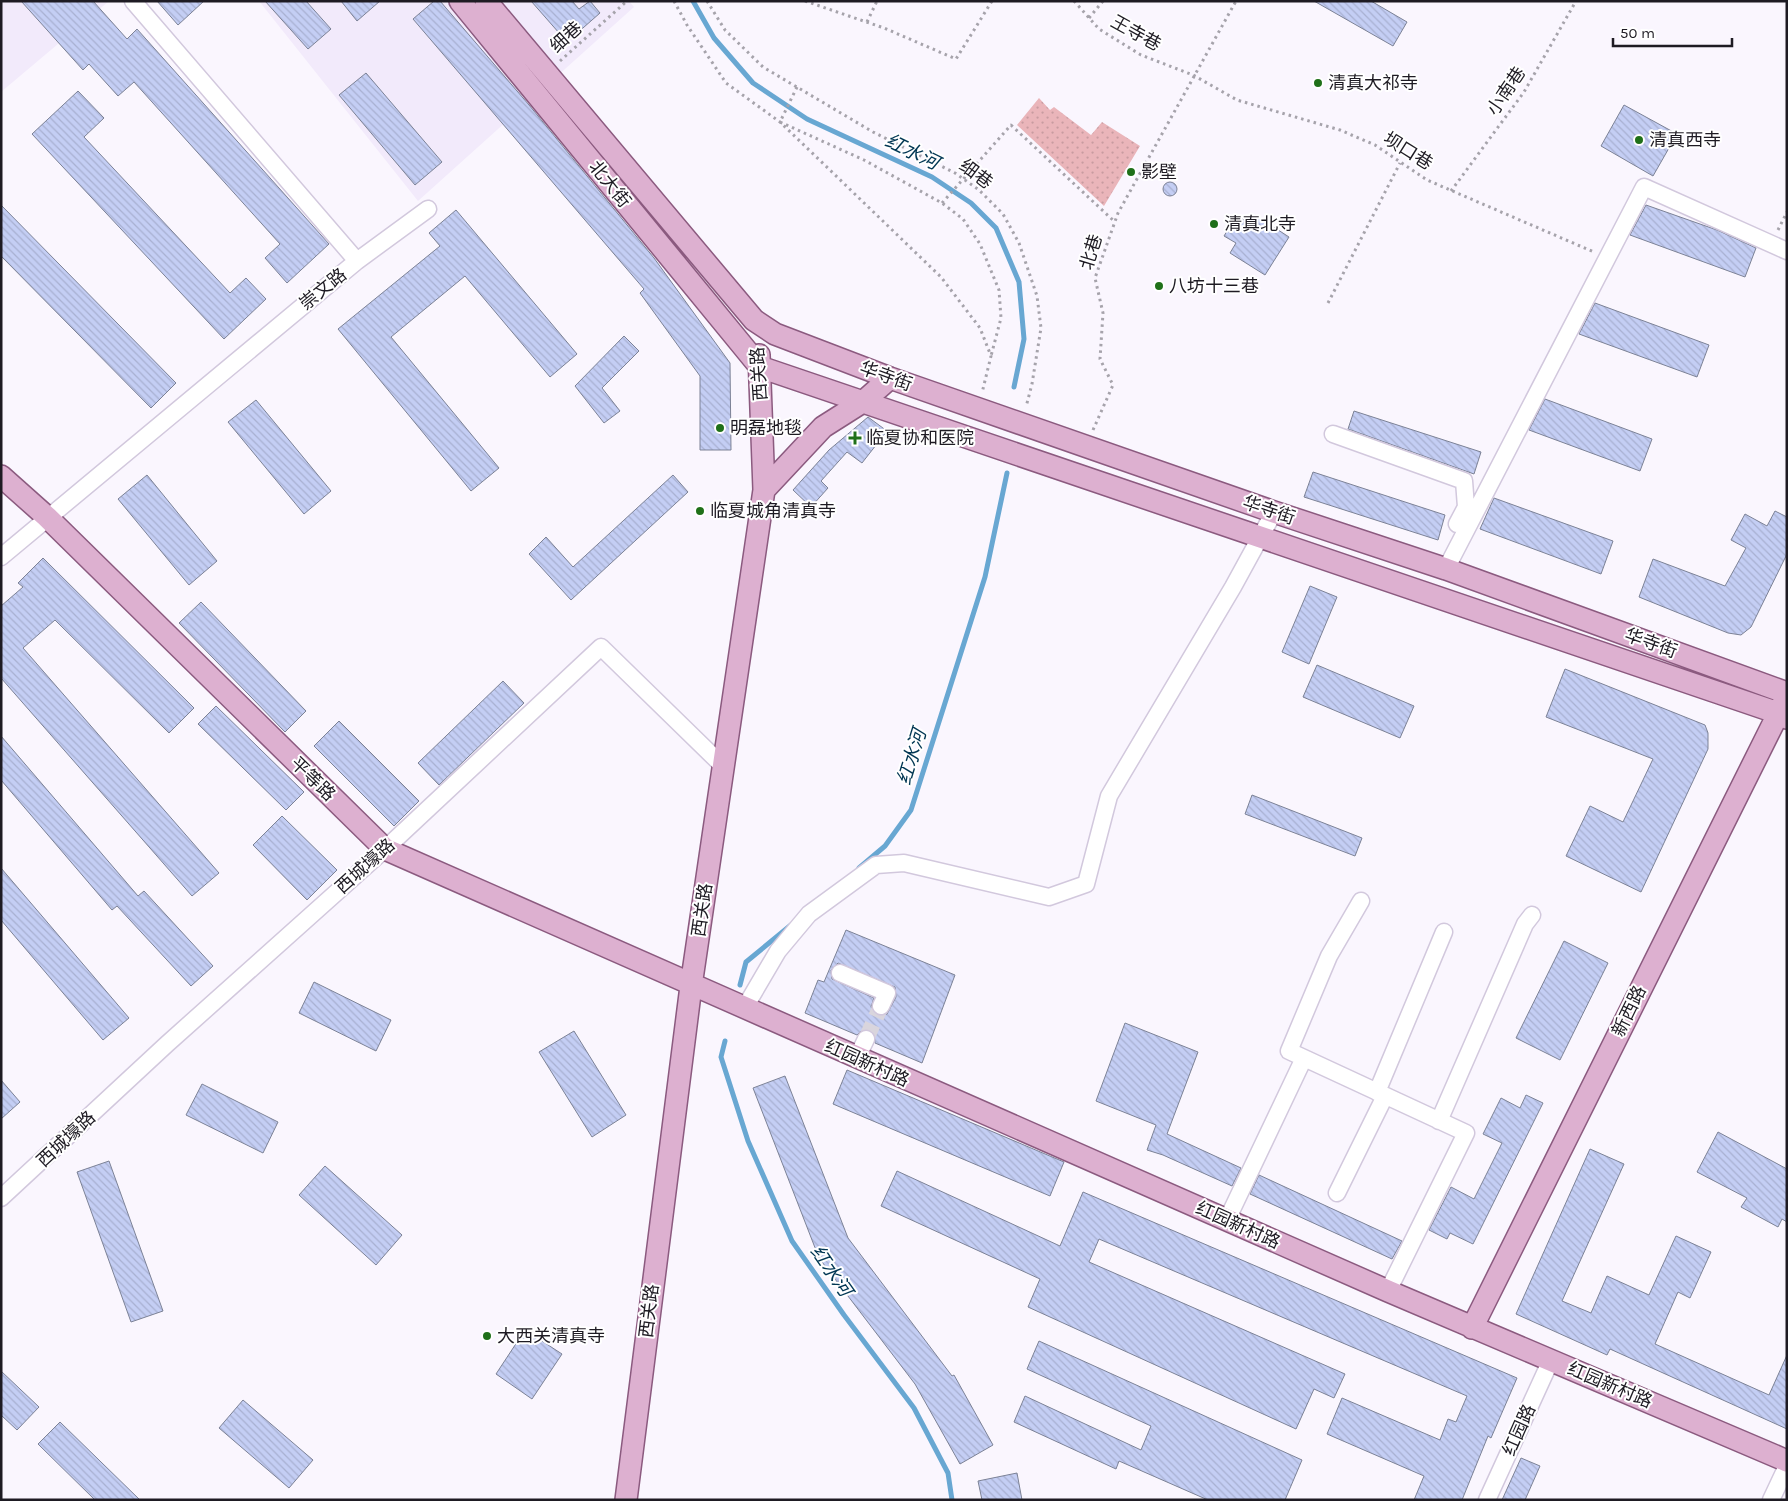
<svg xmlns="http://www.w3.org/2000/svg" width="1788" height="1501" viewBox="0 0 1788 1501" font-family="Karla,'Noto Sans SC',sans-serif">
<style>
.built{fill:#f2eafb}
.park{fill:url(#park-dots)}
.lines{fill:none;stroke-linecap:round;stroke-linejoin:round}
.stream{stroke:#68a7d2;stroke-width:5}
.building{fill:url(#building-back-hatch);stroke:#7c8296;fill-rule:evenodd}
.minor-tunnel{stroke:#d9d5dd;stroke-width:16;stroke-dasharray:16 8;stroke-linecap:butt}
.minor-casing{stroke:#d2c8dd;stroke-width:19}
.major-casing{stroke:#8b5a7f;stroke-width:24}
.path{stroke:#a6a3ab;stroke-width:3;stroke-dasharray:2.5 4;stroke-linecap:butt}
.minor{stroke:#fff;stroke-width:16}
.major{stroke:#ddb0d0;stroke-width:21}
.poi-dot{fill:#1f7019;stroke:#fff;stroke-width:2}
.labels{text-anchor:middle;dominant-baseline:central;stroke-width:4;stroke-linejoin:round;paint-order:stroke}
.street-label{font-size:18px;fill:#1e1b23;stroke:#fff}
.poi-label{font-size:18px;fill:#1e1b23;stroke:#fff;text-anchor:start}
.water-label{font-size:19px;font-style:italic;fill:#013653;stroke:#fff}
</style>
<defs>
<pattern id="park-dots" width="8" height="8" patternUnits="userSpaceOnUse" patternTransform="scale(1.25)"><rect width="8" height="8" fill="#eab5ba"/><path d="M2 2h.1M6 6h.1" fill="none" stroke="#c89ba0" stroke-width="1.8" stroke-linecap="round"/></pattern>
<pattern id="building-back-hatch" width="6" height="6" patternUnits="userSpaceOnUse" patternTransform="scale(1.25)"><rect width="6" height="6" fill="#c4cef4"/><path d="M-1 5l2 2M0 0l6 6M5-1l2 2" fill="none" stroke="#a8b0d1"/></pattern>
</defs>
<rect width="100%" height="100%" fill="#faf6fe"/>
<path class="built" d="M1 1H109L1 92Z
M259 1H629L634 7 418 201Z"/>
<path class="park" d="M1039 98 1050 110 1054 107 1091 135 1102 122 1140 146 1104 206 1017 125Z"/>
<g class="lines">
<path class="stream" d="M693 1 714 38 753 83 807 119 932 177 971 203 996 228 1019 282 1024 339 1014 387
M859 868 885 846 911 810 985 577 1007 473
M740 985 746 962 791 925
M725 1041 721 1057 748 1141 792 1241 844 1315 914 1408 948 1473 952 1500"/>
</g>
<path class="building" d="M21 1H93L127 39 137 29 329 244 287 283 265 258 280 244 134 82 118 96 89 64 83 70Z
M157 1H204L178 25Z
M265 1H306L331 29 308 49Z
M341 1H380L357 21Z
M434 1H440L529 105 654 258 730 363 731 450H700V376L640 293 644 289 413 19Z
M531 1H572L579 9 590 1 600 13 567 42Z
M1314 1H1371L1407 22 1393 46Z
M366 73 442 162 415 185 339 95Z
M78 91 104 118 84 137 230 293 246 278 266 299 224 339 32 134Z
M1624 105 1677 134 1653 176 1601 146Z
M1163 189a7 7 0 1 1 14 0a7 7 0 1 1-14 0Z
M1 205 176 383 151 408 1 256Z
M1646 205 1717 230 1756 248 1745 277 1630 235Z
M456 210 577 354 550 377 465 276 391 337 499 468 471 491 338 329 440 246 429 233Z
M1237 215 1249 223 1255 215 1289 237 1265 275 1230 253 1236 243 1224 236Z
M1595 303 1709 345 1697 377 1579 334Z
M624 336 639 351 602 388 620 411 604 423 575 386Z
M1545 399 1652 439 1640 471 1529 430Z
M256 400 331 491 304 514 228 422Z
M1354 411 1481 452 1474 474 1348 429Z
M868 417 887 431 862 463 847 452 821 481 828 488 811 507 793 490 829 450Z
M1313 472 1445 515 1438 540 1304 497Z
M147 475 217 561 189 585 118 499Z
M673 475 688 492 571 600 529 554 546 537 573 567Z
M1494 498 1613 541 1601 574 1480 529Z
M1775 511 1787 517V554L1751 627 1741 635 1728 633 1639 597 1653 559 1725 586 1746 548 1731 540 1745 514 1767 526Z
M43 558 194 708 169 733 55 620 23 648 219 873 192 896 1 678V606L23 587 18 583Z
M1310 586 1337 597 1309 664 1282 652Z
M201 602 306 711 285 732 179 623Z
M1317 665 1414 706 1400 738 1303 697Z
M1565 669 1705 725 1708 733V749L1641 892 1566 856 1590 806 1623 822 1653 759 1546 717Z
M503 681 524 703 439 785 418 763Z
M216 706 304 792 286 810 198 724Z
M339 721 419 801 394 826 314 746Z
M1 736 138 896 144 891 213 966 191 986 117 906 112 910 1 780Z
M1252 795 1362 838 1355 856 1245 814Z
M282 816 337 870 307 900 253 845Z
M1 868 129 1018 103 1040 1 920Z
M846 930 955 975 922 1063 875 1043 874 1034 870 1030 861 1031 857 1035 805 1013 818 980 824 982ZM838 963 895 987 896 997 887 1014 876 1015 871 1007 874 998 832 979 831 970Z
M1564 941 1608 963 1560 1060 1516 1038Z
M314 982 391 1020 376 1051 299 1013Z
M1125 1023 1198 1052 1167 1134 1241 1168 1232 1186 1163 1155 1147 1150 1156 1125 1096 1101Z
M574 1031 626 1115 592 1137 539 1052Z
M847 1070 1064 1162 1050 1196 833 1104Z
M785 1076 848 1238 952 1376 954 1375 993 1445 960 1464 915 1384 819 1258 753 1088Z
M1 1080 20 1102 1 1119Z
M202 1084 278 1122 263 1153 186 1115Z
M1526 1095 1543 1103 1473 1244 1450 1233 1447 1239 1429 1230 1451 1187 1474 1199 1502 1143 1483 1134 1501 1098 1520 1108Z
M1718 1132 1787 1169V1222L1782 1219 1778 1227 1741 1207 1747 1198 1697 1172Z
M1590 1149 1624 1164 1562 1301 1591 1313 1607 1276 1649 1295 1676 1236 1711 1252 1690 1298 1678 1292 1655 1344 1769 1395 1787 1355V1429L1610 1349 1607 1355 1516 1314Z
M109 1161 163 1311 131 1322 77 1172Z
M325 1166 402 1235 376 1265 299 1195Z
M897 1171 1060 1246 1083 1192 1517 1378 1491 1438 1488 1436 1462 1500H1414L1424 1476 1327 1434 1342 1398 1440 1440 1448 1419 1456 1422 1467 1396 1099 1239 1089 1262 1345 1374 1334 1398 1314 1389 1296 1429 1028 1307 1040 1279 881 1206Z
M1259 1175 1402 1241 1392 1259 1250 1194Z
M525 1330 562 1354 532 1399 496 1374Z
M1039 1341 1302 1460 1285 1500H1208L1119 1461 1116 1469 1014 1422 1025 1396 1141 1450 1151 1426 1027 1369Z
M1 1371 39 1407 17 1430 1 1415Z
M243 1400 313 1460 289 1488 219 1428Z
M60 1422 140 1500H95L38 1444Z
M1521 1458 1540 1466 1525 1500H1502Z
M1017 1473 1022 1500H982L978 1481Z"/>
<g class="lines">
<path class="minor-tunnel" d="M866 1039 881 1006"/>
<defs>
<path id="minor" d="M357 261 428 209
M1333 434 1464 481 1466 507 1457 524
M1 557 357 261 133 1
M1446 569 1644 187 1787 251
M1361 901 1329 956 1289 1051 1466 1133 1388 1291
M840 973 887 993 881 1006
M744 1009 778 951 809 914 876 865 904 863 1049 897 1086 884 1109 796 1233 587 1274 512
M857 1058 866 1039
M1377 1092 1444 932
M1439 1121 1525 924 1532 915
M1337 1193 1385 1096
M1 1198 167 1044 385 849 601 647 723 766
M1227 1220 1304 1058
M1487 1500 1551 1360
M1771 1500 1787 1466"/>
<path id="major" d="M460 1 760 367 1778 713 1787 718
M486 1 754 320 775 334 890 378 1274 512 1446 569 1787 693
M1 476 47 517 385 849 1388 1291 1787 1461
M764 490 823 427 864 401 890 378
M1472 1328 1784 702
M626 1500 691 986 764 490 759 355"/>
</defs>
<use href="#minor" class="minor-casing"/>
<use href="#major" class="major-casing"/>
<path class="path" d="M674 1 687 25 726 83 780 122 941 277 980 328 991 356 982 393
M707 1 725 30 763 67 873 132 955 173 979 190 1003 214 1019 243 1037 296 1041 328 1032 384 1026 407
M805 1 884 28 956 59 992 1
M1074 1 1099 29 1141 55 1193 75 1237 100 1340 130 1375 145 1427 180 1594 252
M1089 18 1103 1
M867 22 877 1
M560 61 627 1
M797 87 780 122 864 160 942 203 963 219 980 244 999 290 1001 318 991 356
M1451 191 1524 92 1576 1
M942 203 1011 125 1115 222
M1778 230 1787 212
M1328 303 1400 163
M1093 430 1113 385 1100 359 1103 313 1095 278 1118 213 1236 1"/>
<use href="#minor" class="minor"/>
<use href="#major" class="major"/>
</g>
<g class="poi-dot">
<circle cx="1318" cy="83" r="5"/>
<circle cx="1639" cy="140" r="5"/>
<circle cx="1131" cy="172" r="5"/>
<circle cx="1214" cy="224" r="5"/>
<circle cx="1159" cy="286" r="5"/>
<circle cx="720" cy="428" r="5"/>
<path d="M852.5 430.5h5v5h5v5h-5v5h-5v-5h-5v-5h5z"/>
<circle cx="700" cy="511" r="5"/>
<circle cx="487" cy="1336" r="5"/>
</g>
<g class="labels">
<g class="street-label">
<text transform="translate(1136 33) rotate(29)">王寺巷</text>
<text transform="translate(566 37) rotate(-42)">细巷</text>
<text transform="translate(1506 91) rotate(-56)">小南巷</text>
<text transform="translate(1408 151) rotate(32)">坝口巷</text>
<text transform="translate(976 174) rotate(37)">细巷</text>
<text transform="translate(610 184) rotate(51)">北大街</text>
<text transform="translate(1091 252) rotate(-73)">北巷</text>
<text transform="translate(323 289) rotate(-39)">崇文路</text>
<text transform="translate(759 374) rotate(-94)">西关路</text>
<text transform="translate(886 376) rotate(20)">华寺街</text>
<text transform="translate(1269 510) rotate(19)">华寺街</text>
<text transform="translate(1651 643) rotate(20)">华寺街</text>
<text transform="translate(313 779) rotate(44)">平等路</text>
<text transform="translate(365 866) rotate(-42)">西城壕路</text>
<text transform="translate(702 910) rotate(-82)">西关路</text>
<text transform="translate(1629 1011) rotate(-64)">新西路</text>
<text transform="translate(867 1063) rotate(24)">红园新村路</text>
<text transform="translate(66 1139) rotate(-43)">西城壕路</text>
<text transform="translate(1238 1225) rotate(24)">红园新村路</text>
<text transform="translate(649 1311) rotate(-83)">西关路</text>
<text transform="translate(1610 1385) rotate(23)">红园新村路</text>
<text transform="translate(1519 1430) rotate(-66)">红园路</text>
</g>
<g class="poi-label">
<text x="1328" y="83">清真大祁寺</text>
<text x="1649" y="140">清真西寺</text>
<text x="1141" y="172">影壁</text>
<text x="1224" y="224">清真北寺</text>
<text x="1169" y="286">八坊十三巷</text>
<text x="730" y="428">明磊地毯</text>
<text x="866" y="438">临夏协和医院</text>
<text x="710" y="511">临夏城角清真寺</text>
<text x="497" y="1336">大西关清真寺</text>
</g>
<g class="water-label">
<text transform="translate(912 152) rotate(26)">红水河</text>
<text transform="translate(912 757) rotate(-73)">红水河</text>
<text transform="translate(831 1271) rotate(55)">红水河</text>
</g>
</g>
<rect width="1788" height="1501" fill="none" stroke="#1e1b23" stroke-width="5"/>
<path d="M1613 38v8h119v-8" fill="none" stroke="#1e1b23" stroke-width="2.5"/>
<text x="1620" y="38" font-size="15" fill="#1e1b23" stroke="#ffffff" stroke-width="4" paint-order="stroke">50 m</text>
</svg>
